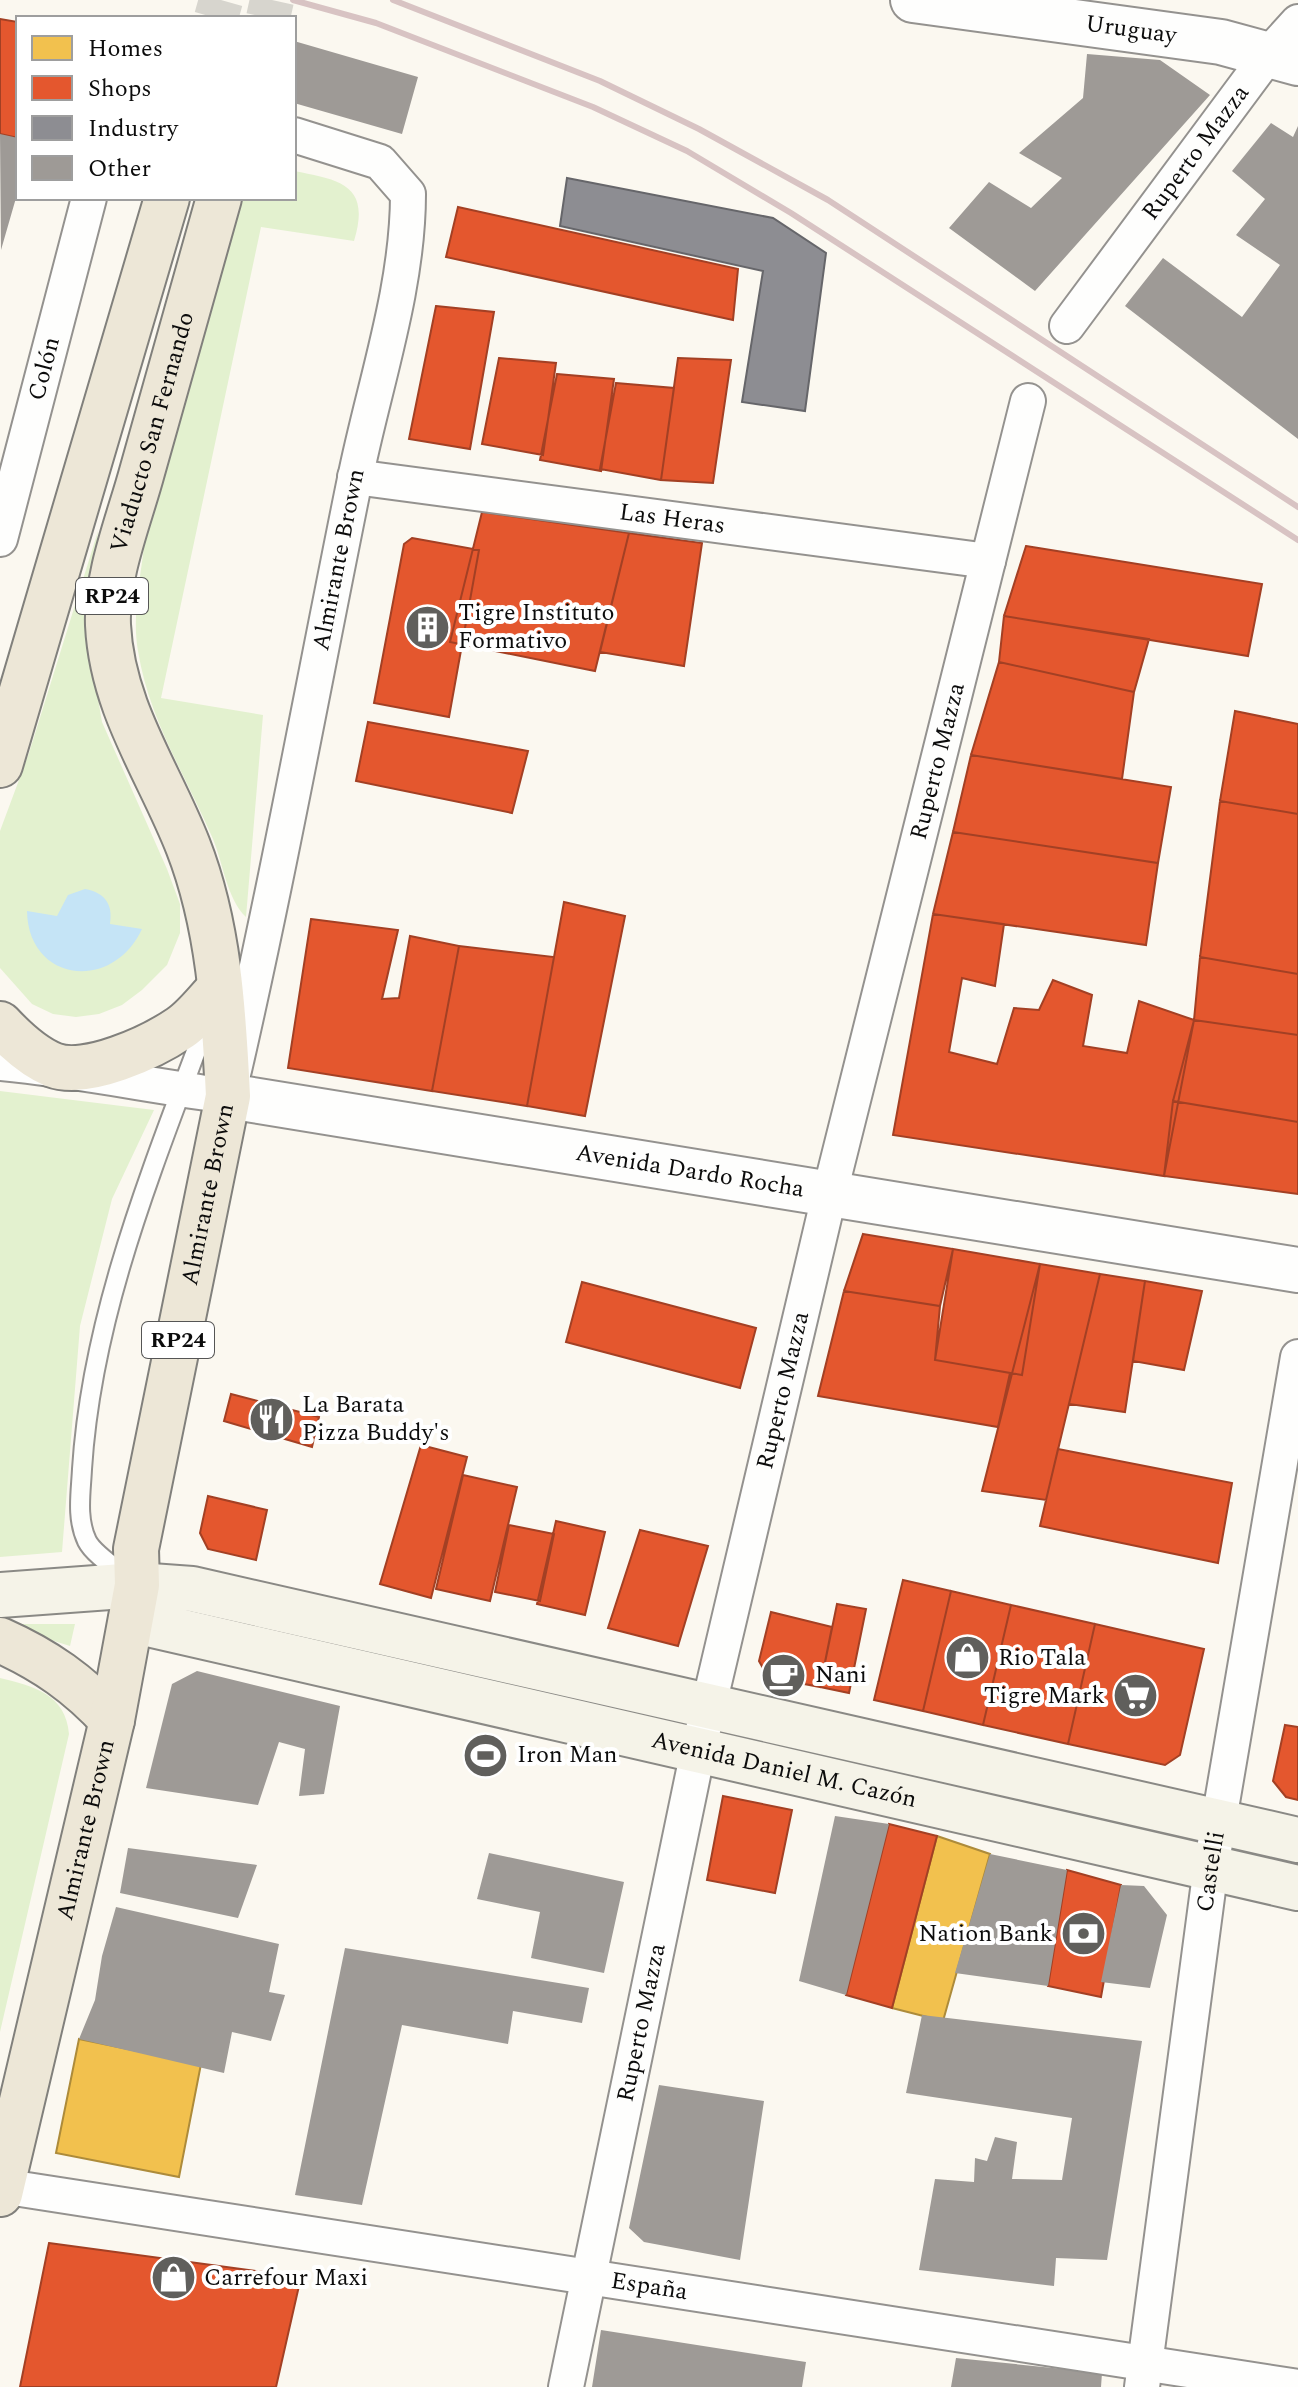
<svg xmlns="http://www.w3.org/2000/svg" width="1298" height="2387" viewBox="0 0 1298 2387" font-family="Spectral,serif">
<style>
.green{fill:#e3f1cf}
.water{fill:#c5e4f6}
.homes{fill:#f2c14e;stroke:#ad8b3a;stroke-width:2}
.shops{fill:#e4572e;stroke:#a34024;stroke-width:2}
.industry{fill:#8d8d92;stroke:#66666a;stroke-width:2}
.building{fill:#9e9a96}
.lines{fill:none;stroke-linecap:round;stroke-linejoin:round}
.primary-tunnel{stroke:#d7d5ce;stroke-width:44;stroke-dasharray:44 22;stroke-linecap:butt}
.service-casing{stroke:#94928f;stroke-width:22}
.minor-casing{stroke:#94928f;stroke-width:38}
.tertiary-casing{stroke:#94928f;stroke-width:48}
.secondary-casing{stroke:#8a8985;stroke-width:48}
.primary-casing{stroke:#81807c;stroke-width:48}
.service{stroke:#fefefd;stroke-width:18}
.minor{stroke:#fefefd;stroke-width:34}
.tertiary{stroke:#fefefd;stroke-width:44}
.secondary{stroke:#f5f3e8;stroke-width:44}
.primary{stroke:#ede7d7;stroke-width:44}
.rail{stroke:#d8c3c3;stroke-width:6}
.labels{text-anchor:middle;dominant-baseline:central;stroke-width:8;stroke-linejoin:round;paint-order:stroke}
.shield{fill:#fff;stroke:#555;stroke-width:2}
.shield-label{font-size:22px;font-weight:bold;fill:#0c0c0c}
.street-label{font-size:24px;fill:#0c0c0c;stroke:#fff}
.poi-label{font-size:24px;fill:#0c0c0c;stroke:#fff;text-anchor:start}
</style>
<rect width="100%" height="100%" fill="#fbf8f0"/>
<path class="green" d="M294 171C341 180 371 185 354 241L261 227 161 698 263 715 246 917C227 899 223 863 213 839 186 776 149 720 138 651 132 618 140 580 144 547L241 198H294Z
M98 531 87 635 102 722 167 869 180 904V933L167 965 142 990 122 1005 99 1014 76 1017 53 1014 32 1004 0 968V831L29 753Z
M0 1091 154 1110 112 1199 80 1326 62 1552 0 1557Z
M0 1624H75L70 1646Z
M0 1678C33 1686 66 1694 69 1734L0 2032Z"/>
<path class="water" d="M85 889C106 893 113 905 110 924L142 929C112 993 28 982 27 911L57 916 68 895Z"/>
<path class="homes" d="M937 1836 990 1854 943 2021 892 2008Z
M79 2039 201 2064 179 2177 56 2153Z"/>
<path class="shops" d="M0 19 18 22V138L0 134Z
M458 207 738 269 733 320 446 257Z
M436 306 494 312 470 449 409 439Z
M499 358 556 363 543 455 482 444Z
M678 358 731 360 713 483 661 480Z
M557 374 614 379 601 471 540 460Z
M616 383 674 388 661 480 600 469Z
M482 512 629 533 595 671 450 642Z
M629 533 702 543 684 666 600 652Z
M412 538 479 550 449 717 374 703 404 544Z
M1026 546 1262 584 1248 656 1004 616Z
M1004 616 1149 639 1134 692 999 662Z
M999 662 1134 692 1122 779 971 755Z
M1235 711 1298 724V814L1220 801Z
M368 722 528 751 512 813 356 781Z
M971 755 1171 787 1158 863 953 832Z
M1220 801 1298 814V974L1200 957Z
M953 832 1158 863 1146 945 933 914Z
M564 902 625 916 585 1116 527 1106Z
M933 914 1004 924 995 986 962 978 949 1052 997 1064 1014 1008 1039 1010 1053 980 1092 995 1083 1046 1127 1053 1139 1001 1194 1020 1164 1176 893 1135Z
M311 919 398 930 382 999 399 998 410 936 459 946 432 1091 288 1068Z
M459 946 554 957 527 1106 432 1091Z
M1200 957 1298 974V1035L1194 1020Z
M1194 1020 1298 1035V1122L1173 1101Z
M1173 1101 1298 1122V1194L1164 1176Z
M863 1234 953 1249 940 1306 844 1291Z
M953 1249 1040 1264 1022 1375 935 1360Z
M1040 1264 1100 1274 1046 1500 982 1491Z
M1100 1274 1145 1281 1125 1412 1069 1404Z
M1145 1281 1202 1291 1184 1370 1133 1361Z
M582 1282 756 1328 740 1388 566 1342Z
M844 1291 940 1306 935 1360 1010 1373 998 1427 818 1396Z
M231 1394 319 1417 312 1447 224 1421Z
M421 1445 467 1457 431 1598 380 1584Z
M1058 1449 1232 1483 1218 1563 1040 1526Z
M463 1475 517 1487 490 1601 436 1589Z
M208 1496 267 1510 256 1560 208 1549 200 1533Z
M556 1521 605 1532 585 1615 537 1604Z
M509 1525 554 1534 540 1601 495 1592Z
M640 1530 708 1546 678 1646 608 1628Z
M903 1580 951 1591 923 1711 874 1700Z
M951 1591 1011 1605 983 1725 923 1711Z
M837 1604 866 1609 849 1693 820 1687Z
M1011 1605 1095 1624 1068 1744 983 1725Z
M771 1612 832 1627 820 1687 768 1677 759 1661Z
M1095 1624 1204 1649 1180 1755 1165 1765 1068 1744Z
M1285 1725 1298 1727V1800L1286 1797 1273 1781Z
M723 1796 792 1810 775 1893 707 1880Z
M889 1824 937 1836 892 2008 846 1995Z
M1067 1870 1121 1885 1101 1997 1048 1986Z
M49 2243 301 2277 276 2387H20Z"/>
<path class="industry" d="M567 178 773 218 826 253 805 411 742 402 763 271 560 226Z"/>
<path class="building" d="M294 41 418 77 402 134 294 103Z
M1087 54 1160 60 1210 95 1035 291 949 228 989 182 1031 208 1062 178 1019 153 1083 98Z
M1271 123 1293 137 1298 126V439L1125 306 1163 258 1242 317 1280 265 1236 235 1265 199 1232 171Z
M0 134 18 138V191L1 250Z
M197 1671 340 1706 324 1794 299 1796 305 1749 279 1742 258 1805 146 1788 172 1684Z
M835 1816 889 1824 846 1995 799 1981Z
M128 1848 257 1865 238 1918 120 1893Z
M489 1853 624 1882 604 1973 531 1958 540 1912 477 1899Z
M990 1854 1067 1870 1048 1986 955 1973Z
M1121 1885 1144 1886 1167 1915 1150 1988 1101 1982Z
M116 1907 279 1944 269 1992 285 1995 271 2041 232 2032 224 2073 79 2039 95 2000 102 1956Z
M345 1948 589 1988 582 2023 513 2011 508 2044 402 2025 362 2205 295 2195Z
M922 2015 1142 2041 1107 2260 1056 2258 1054 2286 919 2270 935 2179 974 2182 975 2158 987 2161 995 2137 1017 2142 1012 2179 1062 2180 1072 2118 906 2093Z
M659 2085 764 2101 740 2260 644 2242 629 2228Z
M601 2330 806 2362 802 2387H592Z
M956 2358 1102 2373 1101 2387H951Z"/>
<g class="lines">
<path class="primary-tunnel" d="M216 18 221 0
M268 18 272 0"/>
<defs>
<path id="service" d="M132 1581C119 1570 94 1555 87 1541 76 1518 81 1492 82 1469 92 1312 154 1165 208 1019"/>
<g id="minor">
<path id="s1" d="M1067 326 1269 54 1298 22"/>
<path id="s2" d="M355 477 988 561"/>
<path id="s3" d="M0 539 89 198"/>
<path id="s4" d="M0 1063C77 1070 152 1086 228 1096 276 891 313 685 355 479 374 385 408 290 408 194L380 162 294 135"/>
<path id="s5" d="M1 2186 1298 2387"/>
<path id="s6" d="M566 2387 698 1751 830 1192 1028 401"/>
<path id="s7" d="M1142 2387 1211 1867 1298 1357"/>
</g>
<g id="tertiary">
<path id="s8" d="M913 0 1221 42 1298 63"/>
<path id="s9" d="M228 1096 1298 1270"/>
</g>
<g id="secondary">
<path d="M0 1595 137 1585 192 1589 1298 1840"/>
<path id="s10" d="M131 1620 1298 1888"/>
</g>
<g id="primary">
<path d="M0 765 167 198"/>
<path d="M0 1024C15 1040 33 1057 53 1065 86 1078 152 1047 180 1028 195 1018 207 1001 220 988"/>
<path d="M0 1640C45 1660 79 1684 112 1720"/>
<path id="s11" d="M0 2194 112 1720 137 1585 136 1549 228 1096C224 1012 219 925 188 846 159 772 112 708 108 625 106 575 129 520 142 472 168 381 193 289 219 198"/>
</g>
</defs>
<use href="#service" class="service-casing"/>
<use href="#minor" class="minor-casing"/>
<use href="#tertiary" class="tertiary-casing"/>
<use href="#secondary" class="secondary-casing"/>
<use href="#primary" class="primary-casing"/>
<use href="#service" class="service"/>
<use href="#minor" class="minor"/>
<use href="#tertiary" class="tertiary"/>
<use href="#secondary" class="secondary"/>
<use href="#primary" class="primary"/>
<path class="rail" d="M293 0 376 23 593 107 687 151 791 213 1298 540
M393 0 600 81 699 129 828 200 1298 507"/>
</g>
<defs>
<symbol id="building-disc" viewBox="-11 -11 22 22"><circle r="9.5" fill="#605f5c" stroke="#fff"/><path d="M-4-6H4V6H1V3H-1V6H-4ZM-2.5-4.3h1.7v1.8h-1.7ZM.8-4.3h1.7v1.8H.8ZM-2.5-1h1.7V.8h-1.7ZM.8-1h1.7V.8H.8Z" fill="#fff"/></symbol>
<symbol id="restaurant-disc" viewBox="-11 -11 22 22"><circle r="9.5" fill="#605f5c" stroke="#fff"/><path d="M-5-6h1v4h1v-4h1v4h1v-4h1v5L-1.5 .5V6h-2V.5L-5-1ZM5-6V6H3V1.5H1.5Q1.5-4 5-6Z" fill="#fff"/></symbol>
<symbol id="shop-disc" viewBox="-11 -11 22 22"><circle r="9.5" fill="#605f5c" stroke="#fff"/><path d="M-5-2.5h2.3a2.7 3.5 0 0 1 5.4 0H5L5.5 6h-11ZM-1.5-2.5h3a1.5 2.3 0 0 0-3 0Z" fill="#fff"/></symbol>
<symbol id="cafe-disc" viewBox="-11 -11 22 22"><circle r="9.5" fill="#605f5c" stroke="#fff"/><path d="M-5.5-4.5H6V0H3Q3 3.5 0 3.5H-2.5Q-5.5 3.5-5.5 0ZM3-3.2v2h1.7v-2ZM-6 4.5H4V6H-6Z" fill="#fff"/></symbol>
<symbol id="supermarket-disc" viewBox="-11 -11 22 22"><circle r="9.5" fill="#605f5c" stroke="#fff"/><path d="M-6-5.5h2.5l.6 2H6L4.5 2H-2.5L-4.4-4H-6ZM-1.5 3.2a1.3 1.3 0 1 0 .1 0ZM3 3.2a1.3 1.3 0 1 0 .1 0Z" fill="#fff"/></symbol>
<symbol id="stadium-disc" viewBox="-11 -11 22 22"><circle r="9.5" fill="#605f5c" stroke="#fff"/><path d="M0-5a6.5 5 0 1 0 0 10a6.5 5 0 1 0 0-10ZM-3.5-1.8h7v3.6h-7Z" fill="#fff"/></symbol>
<symbol id="bank-disc" viewBox="-11 -11 22 22"><circle r="9.5" fill="#605f5c" stroke="#fff"/><path d="M-6-4H6V4H-6ZM0-2.3a2.3 2.3 0 1 0 0 4.6a2.3 2.3 0 1 0 0-4.6Z" fill="#fff"/></symbol>
</defs>
<g fill-rule="evenodd">
<use href="#building-disc" x="402" y="602" width="51" height="51"/>
<use href="#restaurant-disc" x="246" y="1394" width="51" height="51"/>
<use href="#shop-disc" x="942" y="1632" width="51" height="51"/>
<use href="#cafe-disc" x="758" y="1650" width="51" height="51"/>
<use href="#supermarket-disc" x="1110" y="1670" width="51" height="51"/>
<use href="#stadium-disc" x="460" y="1730" width="51" height="51"/>
<use href="#bank-disc" x="1058" y="1908" width="51" height="51"/>
<use href="#shop-disc" x="148" y="2252" width="51" height="51"/>
</g>
<g class="labels">
<g class="shield">
<rect x="76" y="578" width="72" height="36" rx="6"/>
<rect x="142" y="1322" width="72" height="36" rx="6"/>
</g>
<g class="shield-label">
<text x="112" y="596">RP24</text>
<text x="178" y="1340">RP24</text>
</g>
<g class="street-label">
<text stroke="none"><textPath href="#s8" startOffset="220">Uruguay</textPath></text>
<text stroke="none"><textPath href="#s1" startOffset="216">Ruperto Mazza</textPath></text>
<text stroke="none"><textPath href="#s3" startOffset="176">Colón</textPath></text>
<text stroke="none"><textPath href="#s11" startOffset="1812">Viaducto San Fernando</textPath></text>
<text stroke="none"><textPath href="#s2" startOffset="320">Las Heras</textPath></text>
<text stroke="none"><textPath href="#s4" startOffset="778">Almirante Brown</textPath></text>
<text stroke="none"><textPath href="#s6" startOffset="1668">Ruperto Mazza</textPath></text>
<text stroke="none"><textPath href="#s9" startOffset="468">Avenida Dardo Rocha</textPath></text>
<text stroke="none"><textPath href="#s11" startOffset="1022">Almirante Brown</textPath></text>
<text stroke="none"><textPath href="#s6" startOffset="1020">Ruperto Mazza</textPath></text>
<text stroke="none"><textPath href="#s10" startOffset="670">Avenida Daniel M. Cazón</textPath></text>
<text stroke="none"><textPath href="#s11" startOffset="374">Almirante Brown</textPath></text>
<text stroke="none"><textPath href="#s7" startOffset="520">Castelli</textPath></text>
<text stroke="none"><textPath href="#s6" startOffset="372">Ruperto Mazza</textPath></text>
<text stroke="none"><textPath href="#s5" startOffset="656">España</textPath></text>
</g>
<g class="poi-label">
<text x="458" y="613">Tigre Instituto<tspan x="458" dy="28">Formativo</tspan></text>
<text x="302" y="1405">La Barata<tspan x="302" dy="28">Pizza Buddy's</tspan></text>
<text x="998" y="1658">Rio Tala</text>
<text x="815" y="1675">Nani</text>
<text x="1105" y="1696" text-anchor="end">Tigre Mark</text>
<text x="517" y="1755">Iron Man</text>
<text x="1053" y="1934" text-anchor="end">Nation Bank</text>
<text x="204" y="2278">Carrefour Maxi</text>
</g>
</g>
<rect x="16" y="16" width="280" height="184" fill="#ffffff" stroke="#9e9e9e" stroke-width="2"/>
<rect x="32" y="36" width="40" height="24" fill="#f2c14e" stroke="#9e9e9e" stroke-width="2"/>
<text x="88" y="56" font-size="24" fill="#0c0c0c">Homes</text>
<rect x="32" y="76" width="40" height="24" fill="#e4572e" stroke="#9e9e9e" stroke-width="2"/>
<text x="88" y="96" font-size="24" fill="#0c0c0c">Shops</text>
<rect x="32" y="116" width="40" height="24" fill="#8d8d92" stroke="#9e9e9e" stroke-width="2"/>
<text x="88" y="136" font-size="24" fill="#0c0c0c">Industry</text>
<rect x="32" y="156" width="40" height="24" fill="#9e9a96" stroke="#9e9e9e" stroke-width="2"/>
<text x="88" y="176" font-size="24" fill="#0c0c0c">Other</text>
</svg>
